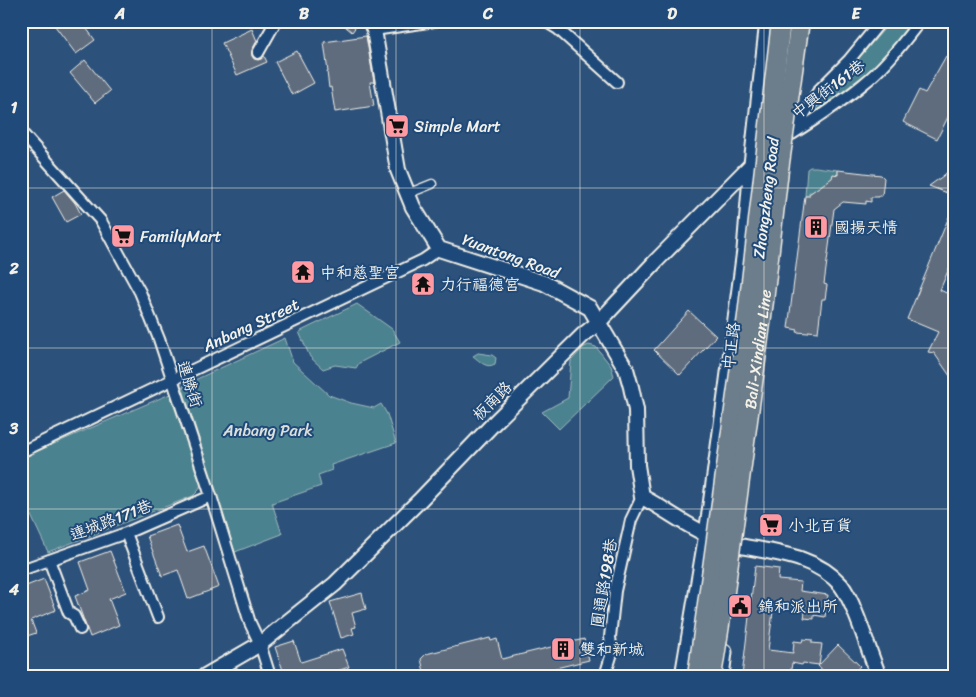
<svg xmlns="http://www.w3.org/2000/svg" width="976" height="697" viewBox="0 0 976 697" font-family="Sriracha,'LXGW WenKai TC',sans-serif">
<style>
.green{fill:#4c828f;stroke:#a0babc}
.building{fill:#5e6c7e;stroke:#f4f1e8}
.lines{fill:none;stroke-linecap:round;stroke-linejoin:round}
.pedestrian-casing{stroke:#f4f1e8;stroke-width:11}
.minor-casing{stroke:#f4f1e8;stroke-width:14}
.tertiary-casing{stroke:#f4f1e8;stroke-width:18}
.secondary-casing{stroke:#f4f1e8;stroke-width:19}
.pedestrian{stroke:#1f4a7a;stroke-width:8}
.minor{stroke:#1f4a7a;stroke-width:10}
.tertiary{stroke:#1f4a7a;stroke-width:14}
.secondary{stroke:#1f4a7a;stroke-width:15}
.trunk-bridge-casing{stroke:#f4f1e8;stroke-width:21;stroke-linecap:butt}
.trunk-bridge{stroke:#6c7d8b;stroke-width:18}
.grid{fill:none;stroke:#f4f1e8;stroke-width:1;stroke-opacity:0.55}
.labels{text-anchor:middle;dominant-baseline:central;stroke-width:4;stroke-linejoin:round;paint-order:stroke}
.street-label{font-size:16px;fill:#f4f1e8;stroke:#1f4a7a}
.poi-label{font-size:16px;fill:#f4f1e8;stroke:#1f4a7a;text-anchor:start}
.park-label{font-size:16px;fill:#dbe0db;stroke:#1f4a7a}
.neatline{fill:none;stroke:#f4f1e8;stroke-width:2}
.grid-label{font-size:16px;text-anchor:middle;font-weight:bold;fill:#f4f1e8}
</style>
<rect width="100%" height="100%" fill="#2c517b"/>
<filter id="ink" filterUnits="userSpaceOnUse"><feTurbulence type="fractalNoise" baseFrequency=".02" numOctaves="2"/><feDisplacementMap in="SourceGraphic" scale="10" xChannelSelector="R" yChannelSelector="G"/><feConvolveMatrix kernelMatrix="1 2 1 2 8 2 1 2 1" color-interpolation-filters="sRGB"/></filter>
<g filter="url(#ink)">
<path class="green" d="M891 21H914L876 66 819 113H817L814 110Z
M810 167H816L838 170V175H833L832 181 817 193 809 192V196H805L807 169Z
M357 304 392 329 400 342 359 363 356 368 335 365 323 369 310 357 299 332Z
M285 338 293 362 329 395 351 403 374 408 381 404 387 414 396 443 331 465 332 470 318 475 321 486 272 503 282 534 235 552 183 389 184 385Z
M589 345 596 347 611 366 614 376 559 429 542 412 568 398 571 361 584 347Z
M478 353 492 355 496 358 495 364C486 369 481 362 473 356Z
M170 394 201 484 199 490 193 496 48 552 21 494V458Z"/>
<path class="building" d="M61 21H81L95 40 76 54 55 26Z
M339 21H360L352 32Z
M252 29 257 41 252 50V56L254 59 258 60 261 59 264 56 267 62 237 75 222 43Z
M366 36 374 82H370L374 106 335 112 331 87 329 88 327 72H328L324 42Z
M955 46V103L937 139 903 122 919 90 925 93 946 56 949 58Z
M297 51 314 83 292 95 275 62Z
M85 60 110 91 95 103 70 73Z
M955 165V196L929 186 943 176Z
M838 170 881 175 884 178 882 196H878V197H871V202L866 201V204L843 202 834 209 824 284 827 285 825 299H822L818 332 808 331V333L797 332 798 330 788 328 805 196H809V194L832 178 833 174 838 175Z
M64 190 75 203 81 214 66 222 52 197Z
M955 202V254L940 290 955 297V383L934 353 928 352 938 332 907 319Z
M689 311 716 336 680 375 654 350Z
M177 525 187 552 204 546 219 587 188 599 178 570 162 576 147 536Z
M110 551 126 592 109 599 119 625 90 637 75 596 90 590 80 562Z
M755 566 779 569 778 580 801 582 800 591 828 595 825 617 814 615V619L804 618 805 612 798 609V607L774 604 768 650 793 653 794 641 802 642 803 639 812 640V643L822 644 819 665 803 663 802 665 792 663 790 676 774 674V676H742Z
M44 579 56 610 31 620 36 633 21 638V588Z
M362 593 366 609 352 613 356 627 352 628 354 634 341 638 330 602Z
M490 638 491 641 497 639 502 659 584 639 589 660 523 676H425L421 659 426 654Z
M294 641 301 662 342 649 349 667 322 676H285L275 647Z
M838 645 860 666 851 676H829L818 666Z"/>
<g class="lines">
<defs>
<path id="pedestrian" d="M407 194 432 184"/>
<path id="minor" d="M545 21 558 29 617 82
M374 30 435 21
M258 53 276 21
M794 131 819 90 849 60 881 21
M21 132 101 221 140 292 159 339 211 496 250 623 260 644 270 676
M792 134C816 119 840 103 862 85 885 67 902 44 920 21
M21 452 423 260 439 249
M126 533 158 617
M49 560 69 613 74 616 80 629
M21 570 126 533 211 496
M605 676 612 653 610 637 615 591 631 520 642 497"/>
<path id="tertiary" d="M370 21 374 30 398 170 413 207 439 249 544 283 590 308 626 369 631 387 636 410 637 465 642 497C665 509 685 525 708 535 718 539 730 543 740 546 775 553 816 556 841 585 847 593 851 602 855 612 864 633 870 655 879 676
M205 676 260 644 335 584 419 501 495 422 583 335 598 323 657 260 752 164 757 160"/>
<path id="secondary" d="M683 676 707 534 727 388 745 250 752 164 768 21
M721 676 724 652"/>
</defs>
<use href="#pedestrian" class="pedestrian-casing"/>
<use href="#minor" class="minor-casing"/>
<use href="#tertiary" class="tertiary-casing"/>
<use href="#secondary" class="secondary-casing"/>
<use href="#pedestrian" class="pedestrian"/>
<use href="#minor" class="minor"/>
<use href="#tertiary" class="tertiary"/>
<use href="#secondary" class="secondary"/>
<defs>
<g id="trunk-bridge">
<path d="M697 676 747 316 781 21"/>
<path id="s1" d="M712 676 724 599 764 301 779 170 800 21"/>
</g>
</defs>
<use href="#trunk-bridge" class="trunk-bridge-casing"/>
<use href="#trunk-bridge" class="trunk-bridge"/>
</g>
</g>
<path class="grid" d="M212 21V676M396 21V676M580 21V676M764 21V676M21 188H955M21 348H955M21 509H955"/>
<defs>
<symbol id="supermarket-square" viewBox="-11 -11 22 22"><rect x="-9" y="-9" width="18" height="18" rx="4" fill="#ff9aa2" stroke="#1f4a7a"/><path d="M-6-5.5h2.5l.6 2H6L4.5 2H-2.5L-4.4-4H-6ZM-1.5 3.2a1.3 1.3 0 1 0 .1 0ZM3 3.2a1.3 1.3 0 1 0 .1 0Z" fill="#111"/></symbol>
<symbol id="building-square" viewBox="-11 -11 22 22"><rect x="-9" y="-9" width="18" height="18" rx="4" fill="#ff9aa2" stroke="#1f4a7a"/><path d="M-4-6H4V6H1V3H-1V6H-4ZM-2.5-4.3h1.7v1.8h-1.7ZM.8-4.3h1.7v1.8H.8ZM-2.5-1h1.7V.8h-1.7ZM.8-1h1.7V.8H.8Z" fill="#111"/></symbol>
<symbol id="temple-square" viewBox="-11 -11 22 22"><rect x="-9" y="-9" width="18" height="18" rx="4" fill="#ff9aa2" stroke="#1f4a7a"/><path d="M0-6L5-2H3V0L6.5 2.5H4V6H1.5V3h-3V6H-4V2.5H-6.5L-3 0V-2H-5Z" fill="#111"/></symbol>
<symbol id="civic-square" viewBox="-11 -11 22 22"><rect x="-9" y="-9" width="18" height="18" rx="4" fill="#ff9aa2" stroke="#1f4a7a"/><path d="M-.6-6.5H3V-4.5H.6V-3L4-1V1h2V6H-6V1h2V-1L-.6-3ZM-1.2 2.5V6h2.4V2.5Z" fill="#111"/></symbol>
</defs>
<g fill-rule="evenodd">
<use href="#supermarket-square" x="383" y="112" width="28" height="28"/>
<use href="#building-square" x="802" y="213" width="28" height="28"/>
<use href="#supermarket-square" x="109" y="222" width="28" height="28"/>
<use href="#temple-square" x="289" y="258" width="28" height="28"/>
<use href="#temple-square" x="409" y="270" width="28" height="28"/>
<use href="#supermarket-square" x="757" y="511" width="28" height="28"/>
<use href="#civic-square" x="726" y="592" width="28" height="28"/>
<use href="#building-square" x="549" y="635" width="28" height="28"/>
</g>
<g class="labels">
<g class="street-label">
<text transform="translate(828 89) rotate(-37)">中興街161巷</text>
<text transform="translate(766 198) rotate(-83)">Zhongzheng Road</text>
<text transform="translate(511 256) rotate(20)">Yuantong Road</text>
<text transform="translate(251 325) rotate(-25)">Anbang Street</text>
<text transform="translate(731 346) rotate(-83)">中正路</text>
<text stroke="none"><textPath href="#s1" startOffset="330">Bali-Xindian Line</textPath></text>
<text transform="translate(190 384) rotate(72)">連勝街</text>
<text transform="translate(492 401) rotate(-45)">板南路</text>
<text transform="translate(111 520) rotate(-21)">連城路171巷</text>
<text transform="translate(604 583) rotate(-81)">圓通路198巷</text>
</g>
<g class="poi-label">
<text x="414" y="126">Simple Mart</text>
<text x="834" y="227">國揚天情</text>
<text x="140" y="236">FamilyMart</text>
<text x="320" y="272">中和慈聖宮</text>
<text x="440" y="284">力行福德宮</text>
<text x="788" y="525">小北百貨</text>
<text x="758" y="606">錦和派出所</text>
<text x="580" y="649">雙和新城</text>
</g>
<g class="park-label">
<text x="268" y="430">Anbang Park</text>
</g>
</g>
<rect width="976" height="697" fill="none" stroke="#1f4a7a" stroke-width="55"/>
<rect x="28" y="28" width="920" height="642" class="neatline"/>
<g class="grid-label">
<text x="120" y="19">A</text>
<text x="304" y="19">B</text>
<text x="488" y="19">C</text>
<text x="672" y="19">D</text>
<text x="856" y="19">E</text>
<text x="14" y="113">1</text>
<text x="14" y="274">2</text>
<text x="14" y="434">3</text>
<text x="14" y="595">4</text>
</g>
</svg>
